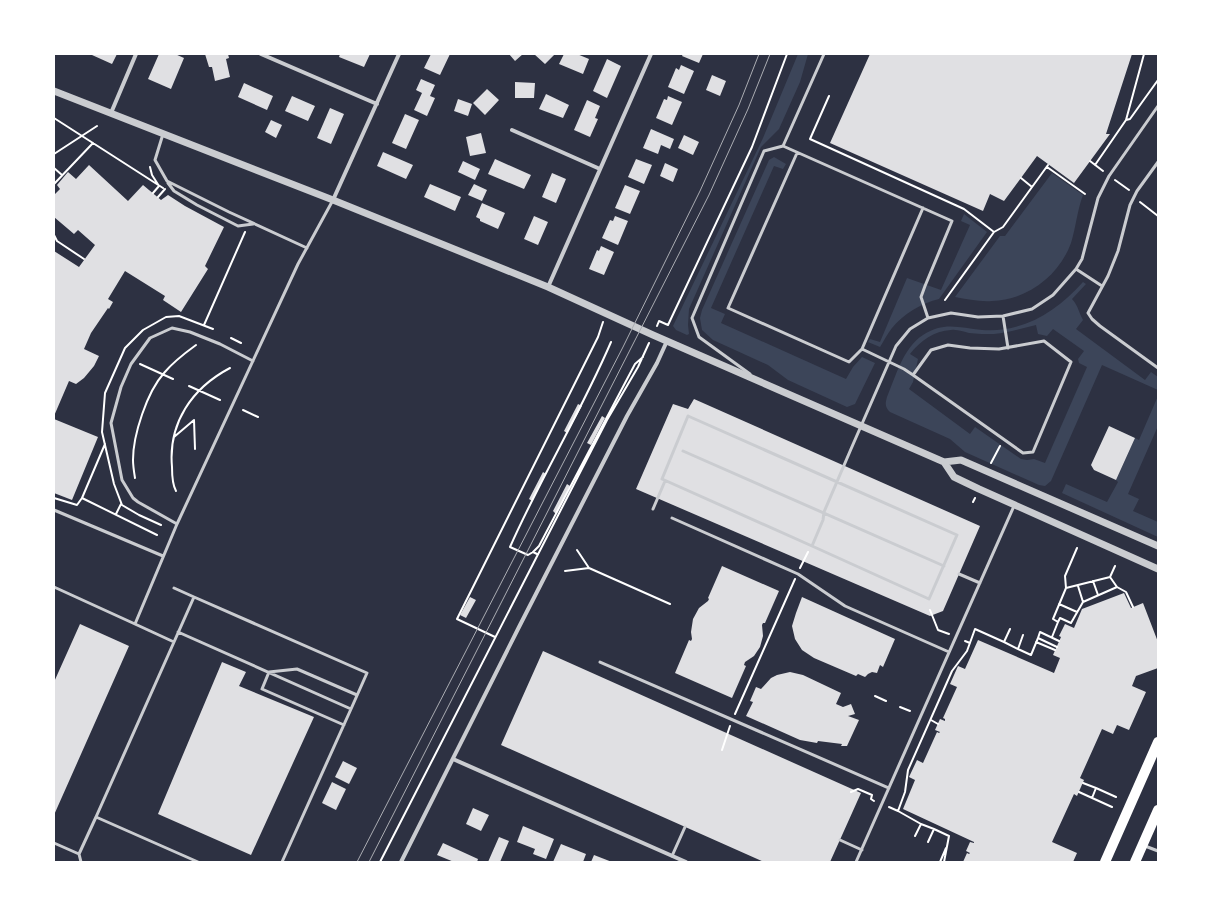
<svg xmlns="http://www.w3.org/2000/svg" width="1212" height="916" viewBox="0 0 1212 916" font-family="Quicksand,sans-serif">
<style>
.green{fill:#3c4559;fill-rule:evenodd}
.building{fill:#e0e0e3}
.lines{fill:none;stroke-linecap:round;stroke-linejoin:round}
.path{stroke:#fff;stroke-width:2}
.service{stroke:#caccd0;stroke-width:3}
.minor{stroke:#caccd0;stroke-width:4}
.tertiary{stroke:#caccd0;stroke-width:7}
.primary{stroke:#fff;stroke-width:10}
.tram{stroke:#abadb3;stroke-width:1}
</style>
<rect width="100%" height="100%" fill="#2d3142"/>
<path class="green" d="M798 54H808L800 82 779 129 761 147 689 309 688 325 689 334 687 335 676 330 673 326 763 138Z
M774 157 786 164 783 169 774 166 711 308 725 314 721 323 846 379 853 367 862 357 875 363 855 404 847 407 788 380 768 365 713 340 702 330 700 318 702 310 769 160Z
M1052 173 1083 195C1077 211 1076 227 1071 243 1059 276 1027 300 992 301 980 302 967 299 955 297L1000 236H1005Z
M964 214 987 232 939 299C922 303 903 314 892 328 887 334 884 341 880 347L868 342 870 339 880 342 907 278 941 290 970 225 961 221Z
M1083 282 1086 284 1072 299C1079 307 1078 311 1083 320L1076 329 1145 380 1151 372 1158 377V390L1102 365 1051 481 1045 486 1039 485 965 452 950 439 890 412C885 407 885 404 887 397 896 376 903 348 923 335 944 321 960 328 982 330 1023 333 1056 312 1083 282ZM1036 325 1038 334 1047 336 1053 329 1084 351 1078 359 1079 363 1087 367 1045 463 1034 459 1027 460 1021 459 975 427 970 434 909 389 913 382 918 359 910 354C920 341 934 331 951 330 957 329 964 332 969 333 977 334 986 334 994 334 1008 333 1022 328 1036 325Z
M1158 396V426L1128 494 1139 499 1133 511 1158 522V537L1062 493 1066 484 1107 502 1118 482 1116 480 1135 438 1139 440Z"/>
<path class="building" d="M92 54H117L112 64 92 55Z
M159 54H175L184 58 171 89 148 79Z
M205 54H228L229 58 226 59 230 77 215 81 212 67H209Z
M340 54H370L364 67 339 57Z
M431 54H450L440 75 424 68Z
M509 54H523L515 61Z
M534 54H555L545 64Z
M564 54H577L589 59 583 74 559 64Z
M683 54H703L699 63 682 56Z
M870 54H1132L1106 134H1110L1074 183 1037 156 1004 201 990 194 983 211 830 143Z
M607 59 621 66 607 98 593 91Z
M681 65 694 71 684 94 668 87 676 68 679 70Z
M712 75 726 81 720 96 706 90Z
M421 79 435 85 430 96 435 98 427 116 414 110 422 93 416 90Z
M515 82 535 83 534 98H515Z
M244 83 273 96 267 110 238 97Z
M487 89 499 100 485 115 473 103Z
M546 94 569 105 563 118 539 109Z
M292 96 315 106 308 121 285 111Z
M668 96 682 102 672 125 656 118 664 99 667 100Z
M458 99 472 104 468 116 454 111Z
M587 100 600 106 595 118 598 119 590 137 574 130Z
M330 108 344 114 331 144 317 138Z
M405 114 419 120 406 149 392 143Z
M271 120 282 125 276 138 265 132Z
M651 129 674 139 670 149 661 145 658 154 643 148Z
M481 133 486 153 470 156 466 137Z
M684 135 699 142 693 155 678 148Z
M383 152 413 165 406 179 377 166Z
M495 159 531 175 524 189 488 174Z
M636 159 652 165 644 184 628 177Z
M463 161 480 169 475 180 458 172Z
M665 163 678 169 673 182 660 176Z
M89 165 128 201 143 185 161 200 168 195 185 206 224 227 205 266 208 269 181 312 163 300 165 296 125 271 108 299 113 302 109 309 108 308 91 333 84 349 99 356 94 366 84 378 76 384 69 381 54 416V251L79 267 95 245 78 230 74 234 54 217V195L60 189 57 185 68 172 76 179Z
M552 173 566 179 556 203 542 197Z
M430 184 461 197 455 211 424 197Z
M474 184 487 190 482 201 468 195Z
M625 185 640 191 630 214 615 208Z
M482 203 505 213 498 229 480 221V219L476 217Z
M534 216 548 222 538 245 524 239Z
M615 216 628 221 618 245 602 238 610 220 613 221Z
M601 246 614 252 604 275 589 269 597 250 599 251Z
M694 399 980 526 943 611 930 616 636 489 673 404 688 409Z
M578 404 582 406 567 433 564 431Z
M602 416 605 418 591 445 587 443Z
M54 419 98 437 72 500 54 493Z
M1109 426 1135 438 1116 480 1094 470 1091 465Z
M543 472 546 474 532 501 529 499Z
M567 484 570 486 556 514 553 511Z
M722 566 779 591 765 623H763L762 625 763 636 760 647 754 656 745 662 744 665 746 666 732 698 675 673 689 640 691 641 692 639 691 632 693 619 699 608 708 601 709 599 708 598Z
M1124 593 1131 608 1143 603 1158 642V668L1136 676 1132 686 1146 692 1129 730 1117 725 1113 734 1102 729 1080 778 1084 780 1077 796 1074 794 1052 842 1077 853 1073 862H963L967 853 969 854 970 853 966 851 970 842 974 843V842L903 809 915 780 909 777 917 760 923 763 937 732 939 733 940 732 935 730 940 719 945 721V719L943 718 957 687 950 684 958 666 965 669 978 640 1054 673 1060 658 1053 655 1061 637 1059 636 1065 624 1074 628 1082 609Z
M470 597 476 600 466 618 460 615Z
M802 597 895 639 883 667 880 665 877 673 872 672 868 674 865 677 858 674 856 676 814 658 802 650 795 639 792 626 796 613Z
M80 624 129 646 54 815V682Z
M543 651 861 793 830 862H764L501 745Z
M222 662 246 672 239 686 314 717 251 855 158 814Z
M790 672 803 675 841 693 836 704 843 707 851 704 855 714 848 716 859 720 847 746H841L842 744 818 741 817 743 800 740 746 716 753 702 750 701 756 687 761 689 771 678 777 675Z
M343 761 357 768 349 784 335 777Z
M332 782 346 789 336 810 322 803Z
M473 808 489 815 481 831 466 824Z
M523 826 554 839 546 859 533 854 535 849 517 842Z
M499 837 509 841 500 862H488Z
M443 843 478 859 477 862H454L437 855Z
M561 844 586 854 583 862H553Z
M594 855 612 862H591Z"/>
<g class="lines">
<path class="path" d="M829 96 810 139 964 209 994 232
M54 118 163 188
M1126 120 1130 119 1158 80
M54 154 97 126
M1090 161 1103 171
M1095 165 1126 120 1144 54
M150 167 152 175 159 186 153 193
M1047 167 1085 194
M54 168 62 175
M1021 178 1032 187
M1115 180 1129 190
M54 184 93 143
M158 197 165 189
M1140 202 1158 216
M54 235 57 241 84 259
M945 300 994 232 1003 227 1048 165
M204 325 245 232
M657 326 659 321 668 325 752 147 787 54
M231 338 241 343
M140 364 173 379
M189 386 220 400
M243 410 258 417
M174 437 194 420 195 449
M991 463 1000 446
M135 478C134 472 133 466 133 460 133 435 147 392 164 373 173 362 185 353 196 345
M176 491C172 484 172 475 172 467 168 423 192 388 230 368
M54 498 77 505 82 498 157 535
M82 498 105 444
M973 502 975 498
M116 514 121 504
M161 525 139 515 122 505 114 484 102 432 105 393 125 348 143 330 166 317 179 316 213 329
M577 550 589 568
M533 552 539 546 635 364 643 357
M537 554 533 552 528 555 510 547C541 477 581 412 611 342
M800 568 808 552
M565 571 589 568 670 604
M1110 577 1117 587 1126 592 1133 607
M1093 581 1098 595
M1078 586 1083 602
M1066 588 1065 576 1077 548
M1059 604 1077 612
M930 610 938 630 949 634
M1058 622 1060 618 1071 623 1083 602 1117 587
M1010 629 1004 642 1018 649
M1023 635 1018 649 1031 655 1038 638 1057 647
M495 637 457 619 598 337 603 322
M1052 637 1058 622 1053 619 1066 588 1110 577 1115 566
M1038 638 1040 632 1059 641
M965 641 970 643
M1036 642 1055 650
M875 696 886 701
M900 707 910 711
M735 714 795 579
M931 720 938 724
M722 750 730 726
M1083 783 1096 788
M851 792 858 789 872 795 871 799 874 801
M1079 792 1112 807
M1092 798 1096 788 1116 797
M889 807 898 811 905 792 908 770 952 671 967 651 975 629 1004 642
M898 811 921 824 915 836
M921 824 934 829 928 842
M934 829 949 836 944 862
M380 862 607 420 638 367 649 343
M940 862 946 848"/>
<path class="service" d="M163 134 155 160 167 181 229 212 307 248
M783 146 952 221 925 286 921 297 928 318
M797 153 728 308 849 362 862 349 904 369 913 375 1023 453 1033 452 1071 362 1044 341 999 349 970 348 948 345 931 350 913 375
M1158 162 1137 191 1130 205 1118 251 1108 276 1088 313 1092 319 1100 326 1158 368
M168 183 174 191 197 205 238 226 253 224
M1076 269 1102 286
M1003 316 1008 348
M862 349 923 208
M750 374 699 337 692 318 764 151 783 146 824 54
M683 451 944 566
M653 509 665 481
M54 510 163 556
M672 518 798 574 845 606 949 652
M177 524 138 502 133 498 122 480 111 423 121 387 131 364 150 338 172 328 190 332 220 344 253 361
M812 546 662 479 688 416 957 535 929 599 812 546 823 520 824 512 851 449 896 346 910 329 928 318 951 313 978 317 1003 316 1032 309 1053 295 1076 269 1082 259 1098 198 1109 176 1158 106
M959 574 980 583
M54 587 135 624 177 524 298 264 333 200
M174 588 194 597
M174 642 194 597 367 673 351 709 178 632
M600 662 889 788
M344 725 262 689 269 672 297 669 357 695
M96 817 174 642 135 624
M840 840 862 850
M54 843 79 854
M1145 846 1158 851
M672 856 685 827
M81 862 79 854 96 817 198 862
M282 862 351 709
M856 862 1014 506"/>
<path class="minor" d="M261 54 377 104
M111 113 136 54
M512 130 600 169
M333 200 399 54
M548 287 651 54
M453 759 686 862
M401 862 519 627 627 416 657 363 667 341"/>
<path class="tertiary" d="M54 91 333 200 548 287 653 335 944 462 961 460 1158 546
M944 462 954 477 979 489 1158 569"/>
<path class="primary" d="M1105 862 1158 742
M1135 862 1158 810"/>
<path class="tram" d="M357 862 623 347 700 191 739 105 759 54
M369 862 709 195 748 109 770 54"/>
</g>
<rect width="1212" height="916" fill="none" stroke="#ffffff" stroke-width="110"/>
</svg>
